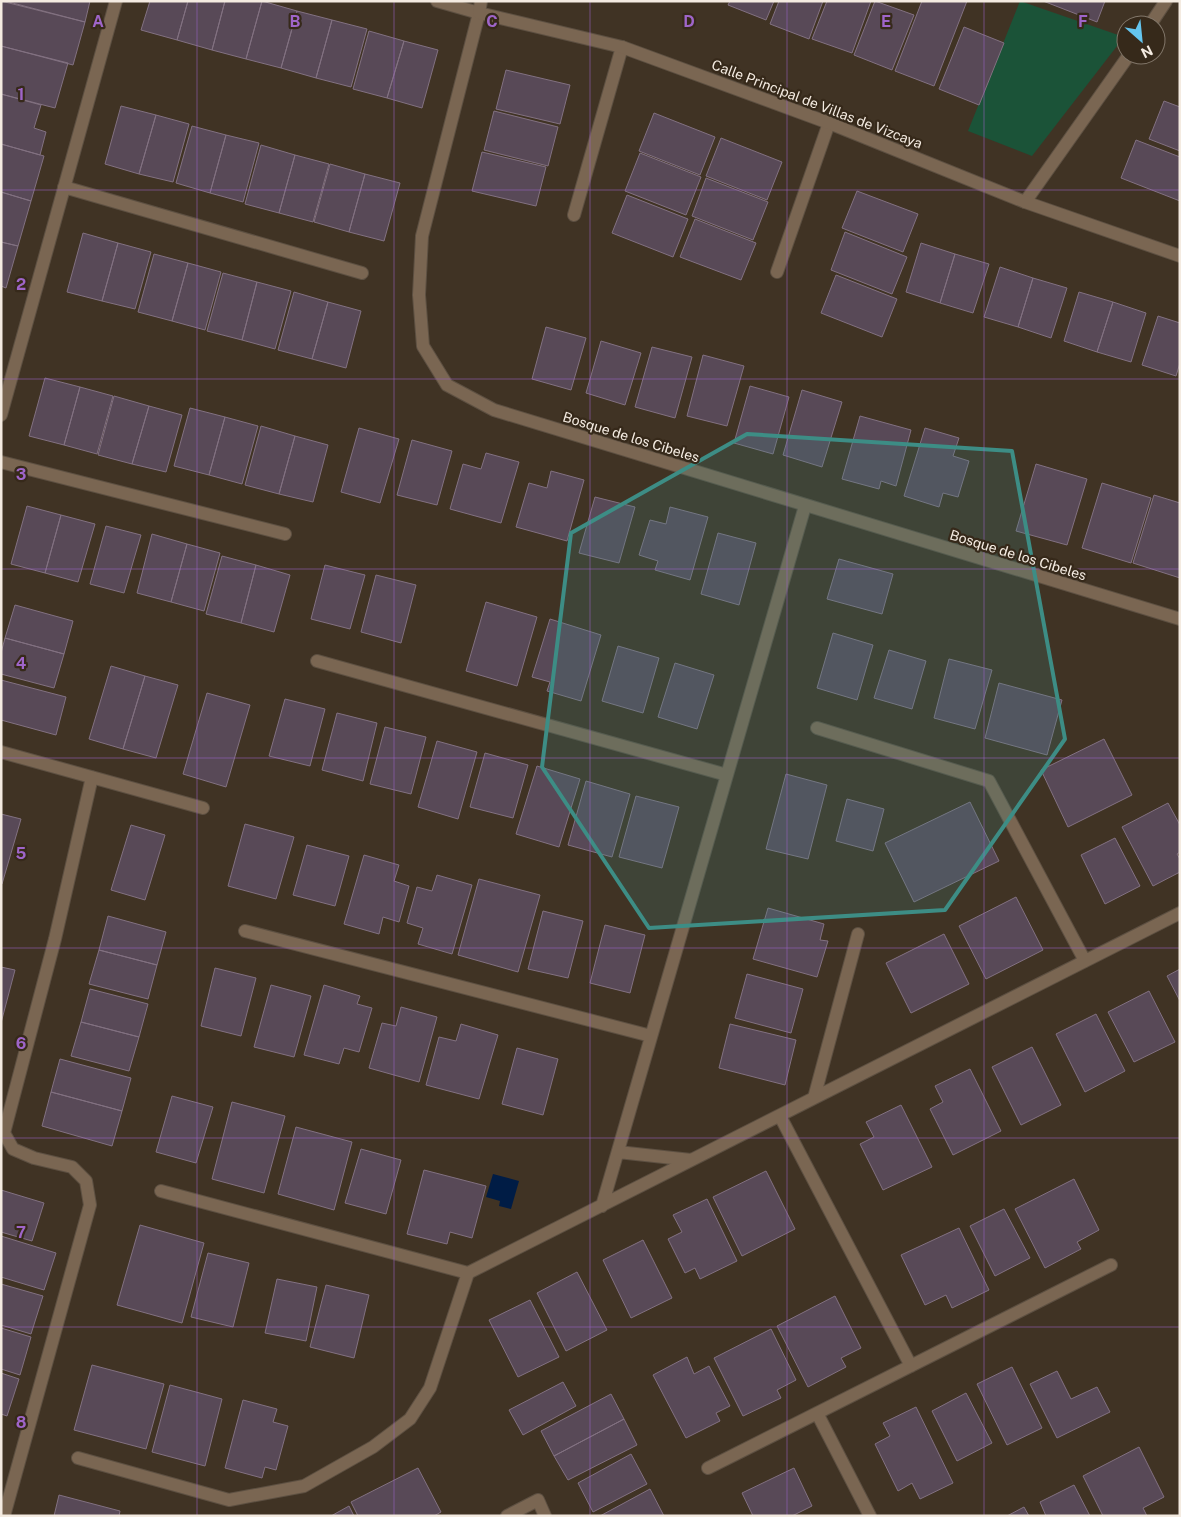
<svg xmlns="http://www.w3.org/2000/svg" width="1181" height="1517" viewBox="0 0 1181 1517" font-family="'Public Sans',sans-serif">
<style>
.green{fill:#1b5338}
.water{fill:#001c45}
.building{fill:#584957;stroke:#827181}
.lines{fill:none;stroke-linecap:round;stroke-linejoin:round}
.minor-casing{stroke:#5d5042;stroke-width:14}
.tertiary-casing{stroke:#5d5042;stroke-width:14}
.minor{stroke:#7a6652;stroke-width:12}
.tertiary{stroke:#7a6652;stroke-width:12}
.marked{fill:#3d8d85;fill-opacity:0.2;stroke:#3d8d85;stroke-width:4;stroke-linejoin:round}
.grid{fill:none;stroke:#9f65c9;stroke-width:1;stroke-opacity:0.55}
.labels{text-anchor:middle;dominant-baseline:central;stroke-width:4.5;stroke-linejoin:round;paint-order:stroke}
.street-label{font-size:14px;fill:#f4ebe1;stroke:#36291a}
.grid-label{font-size:16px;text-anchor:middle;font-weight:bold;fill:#9f65c9;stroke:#36291a;stroke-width:4.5;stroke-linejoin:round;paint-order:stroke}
</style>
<rect width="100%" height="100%" fill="#403324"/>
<path class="green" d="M1020 1 1124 37 1032 156 968 131Z"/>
<path class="water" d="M493 1174 519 1181 511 1209 499 1206 500 1201 486 1197Z"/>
<path class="building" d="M1 1 85 22 73 65 1 46Z
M5 1H90L85 22Z
M150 1H188L177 40 141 30Z
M188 1H225L212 50 177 40Z
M225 1H262L246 59 212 50Z
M262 1 297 11 281 68 246 59Z
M730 1H774L766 20 728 5Z
M779 1H823L809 39 770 24Z
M827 1H871L852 53 812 39Z
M875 1 914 15 892 70 854 55Z
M922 1H967L934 86 895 71Z
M1043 1H1105L1097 22Z
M297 11 332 20 316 78 281 68Z
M332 20 367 29 351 87 316 78Z
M964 27 1004 43 979 105 939 89Z
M369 31 404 41 387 98 353 89Z
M404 41 438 50 422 108 387 98Z
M1 46 68 63 55 108 1 94Z
M506 70 570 85 560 124 496 109Z
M1 94 41 105 34 128 46 132 40 155 1 144Z
M1164 101 1180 107V151L1149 139Z
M121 106 156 115 139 174 105 164Z
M494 111 558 127 548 166 484 150Z
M654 113 715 137 700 175 639 151Z
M156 115 189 124 173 182 139 174Z
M192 126 226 135 210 193 176 183Z
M226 135 259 143 243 202 210 193Z
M721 138 782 162 767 200 706 176Z
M1136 140 1180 157V201L1121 178Z
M1 144 44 156 31 201 1 192Z
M261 145 295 155 279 213 245 204Z
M482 152 546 167 536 206 472 191Z
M640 153 701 177 686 215 625 191Z
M295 155 329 164 313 222 279 213Z
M330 164 365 174 349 232 314 222Z
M365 174 400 183 384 241 349 232Z
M706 178 768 202 753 240 692 216Z
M857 191 918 214 903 252 842 228Z
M1 192 31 201 18 246 1 242Z
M627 195 688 219 673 257 612 233Z
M695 219 756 243 741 280 680 257Z
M845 232 907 257 892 294 831 270Z
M83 233 118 243 102 301 67 292Z
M1 242 18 246 6 288 1 286Z
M118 243 151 252 135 309 102 301Z
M921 243 955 254 940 303 906 292Z
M154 254 188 263 172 321 138 312Z
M955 254 989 264 973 313 940 303Z
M188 263 221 272 205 330 172 321Z
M1000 267 1033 278 1018 327 984 317Z
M223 273 257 282 242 340 207 331Z
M836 275 897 299 882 337 821 313Z
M1033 278 1067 288 1051 338 1018 327Z
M257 282 291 291 275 349 242 340Z
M294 292 328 302 312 359 278 350Z
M1079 292 1113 302 1097 352 1064 341Z
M328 302 361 311 346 368 312 359Z
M1113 302 1146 313 1131 362 1097 352Z
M1158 316 1180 323V363L1176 376 1142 365Z
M546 327 586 338 571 390 532 379Z
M601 341 641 353 625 405 586 393Z
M652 347 692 357 675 418 635 407Z
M703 355 744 366 727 426 687 416Z
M45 378 80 387 64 445 29 436Z
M750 386 789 397 773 454 734 443Z
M80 387 113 396 97 454 64 445Z
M802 390 842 402 822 467 783 455Z
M114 396 149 406 132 464 98 455Z
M149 406 182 415 166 472 132 464Z
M190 408 225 417 209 475 174 466Z
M860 416 911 430 896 486 881 481 879 489 842 479Z
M225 417 258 426 242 484 209 475Z
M261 426 295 436 279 494 245 485Z
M359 428 399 439 380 503 341 492Z
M925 428 959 438 953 456 969 461 958 497 943 493 939 507 904 496Z
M295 436 328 445 313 502 279 494Z
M412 440 452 451 437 505 397 495Z
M486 453 519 462 501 523 450 509 463 464 481 469Z
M1036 464 1087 479 1067 545 1016 531Z
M551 471 584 480 567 541 516 527 529 483 547 488Z
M1102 483 1151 498 1131 563 1082 548Z
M1154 495 1180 503V578L1133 563Z
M595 497 635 507 619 563 579 553Z
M27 506 61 515 45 573 11 564Z
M670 507 708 517 690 580 655 570 658 561 639 555 650 520 666 524Z
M61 515 95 524 78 582 45 573Z
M106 526 141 535 124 593 90 584Z
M718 533 756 543 739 605 701 594Z
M152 534 187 544 171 602 137 593Z
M187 544 220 553 204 611 171 602Z
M222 556 256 565 241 623 206 614Z
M839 559 893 574 882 614 827 599Z
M256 565 290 575 274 632 241 623Z
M325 565 365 575 350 629 311 619Z
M376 575 416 585 401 643 361 632Z
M486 602 537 617 517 686 466 671Z
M15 605 73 621 64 654 5 638Z
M550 619 601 635 581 701 547 691 550 682 532 677Z
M833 633 873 645 857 700 817 688Z
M5 638 64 654 54 688 1 674V653Z
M618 646 659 658 643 713 602 701Z
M889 650 926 661 912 709 874 698Z
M949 659 992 670 975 729 934 718Z
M675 663 714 675 697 729 658 717Z
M111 666 145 676 123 749 89 739Z
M145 676 178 685 156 758 123 749Z
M1 680 66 697 56 735 1 720Z
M999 683 1062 700 1047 755 985 738Z
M207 693 250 705 226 787 183 774Z
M285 699 325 709 310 766 269 756Z
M337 713 377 723 363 781 322 770Z
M385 727 426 737 411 794 370 784Z
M1104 739 1132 795 1068 827 1041 770Z
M437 741 477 752 458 819 418 807Z
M485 753 528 765 513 818 470 807Z
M537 766 580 779 559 847 516 834Z
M786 774 827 785 808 859 766 849Z
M586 781 630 794 612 857 568 845Z
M636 796 679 807 662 868 619 857Z
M847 799 884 809 873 851 836 841Z
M970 802 999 861 914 902 885 843Z
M1168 803 1180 825V852L1177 854 1180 859V872L1153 886 1122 827Z
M1 814 21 819 2 884H1Z
M245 824 294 837 276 899 228 886Z
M131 825 165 835 145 900 111 890Z
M1115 838 1140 886 1105 904 1081 855Z
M307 845 349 856 335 906 293 895Z
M364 855 399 865 394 881 409 886 399 922 383 917 379 934 344 924Z
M437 875 472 885 452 954 418 944 423 928 407 923 417 887 432 891Z
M479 879 540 895 518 972 458 955Z
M1016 897 1043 950 986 979 959 926Z
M768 908 824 924 820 940 828 941 817 977 753 959Z
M543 911 583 921 568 978 528 969Z
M108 916 166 932 157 965 99 950Z
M605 925 645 935 630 993 590 983Z
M944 934 969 984 911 1013 886 963Z
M99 950 157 965 148 999 89 984Z
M1 967 15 970 1 1023Z
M215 968 256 978 241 1036 201 1026Z
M1180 969V1001L1167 976Z
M747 974 803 989 791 1033 735 1018Z
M271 985 311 996 294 1057 254 1047Z
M324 985 360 996 357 1004 372 1008 359 1052 344 1048 339 1064 304 1055Z
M90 989 148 1004 139 1037 81 1022Z
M1149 991 1175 1042 1134 1062 1108 1012Z
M401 1007 437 1017 419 1082 369 1068 382 1023 396 1026Z
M1096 1014 1125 1071 1085 1092 1056 1034Z
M81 1022 139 1037 129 1071 71 1056Z
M461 1024 498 1035 479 1099 426 1085 439 1037 456 1041Z
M730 1024 796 1040 785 1085 719 1068Z
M1032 1047 1061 1105 1021 1125 992 1067Z
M517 1048 558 1059 543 1115 502 1104Z
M60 1059 131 1078 122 1111 51 1092Z
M970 1069 1001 1131 953 1155 930 1109 943 1102 935 1086Z
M51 1092 122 1111 112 1146 42 1126Z
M172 1096 213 1107 196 1163 156 1152Z
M232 1102 285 1116 264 1193 212 1179Z
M901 1105 932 1167 883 1190 860 1144 874 1137 866 1122Z
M296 1127 352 1142 334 1210 278 1194Z
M361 1149 401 1160 386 1214 345 1203Z
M424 1170 486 1186 472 1238 450 1232 447 1244 407 1234Z
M766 1171 795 1229 742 1256 713 1197Z
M1074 1179 1099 1230 1077 1242 1081 1249 1045 1268 1015 1209Z
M1 1190 44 1203 32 1241 1 1232Z
M707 1199 737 1261 700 1279 695 1268 685 1273 668 1239 682 1232 673 1215Z
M1004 1209 1030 1258 995 1276 970 1226Z
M140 1225 204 1243 182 1323 117 1305Z
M959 1228 989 1290 952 1308 946 1295 925 1305 901 1255Z
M1 1236 56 1253 44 1290 1 1277Z
M643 1240 672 1298 631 1318 603 1260Z
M208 1253 249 1263 233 1327 191 1317Z
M577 1272 607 1330 566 1351 537 1293Z
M277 1279 317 1287 306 1341 265 1333Z
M1 1284 43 1296 31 1334 1 1325Z
M326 1285 369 1295 354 1358 310 1347Z
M835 1296 861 1348 841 1358 846 1367 808 1387 777 1326Z
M530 1300 559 1357 518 1377 489 1320Z
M1 1328 31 1337 20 1375 1 1369Z
M771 1329 796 1380 777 1390 781 1398 743 1416 714 1358Z
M687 1357 694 1374 709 1366 730 1406 716 1413 720 1421 686 1438 653 1375Z
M92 1365 164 1384 146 1449 74 1430Z
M1012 1367 1042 1428 1007 1445 977 1384Z
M1057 1371 1071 1399 1097 1387 1110 1412 1057 1438 1030 1384Z
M1 1373 19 1379 7 1416 1 1414Z
M563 1382 576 1406 523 1435 509 1410Z
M170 1385 222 1399 205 1466 152 1452Z
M966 1393 992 1443 957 1461 932 1411Z
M611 1394 624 1419 554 1456 541 1431Z
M243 1400 277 1409 273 1422 288 1426 276 1470 265 1467 262 1478 225 1468Z
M916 1407 953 1483 920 1499 912 1483 898 1491 875 1444 890 1436 883 1423Z
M624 1419 637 1445 568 1480 554 1456Z
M1139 1447 1164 1497 1143 1508 1147 1516H1103L1083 1476Z
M631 1454 647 1484 593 1512 578 1483Z
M418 1468 441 1512 434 1516H358L351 1502Z
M794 1468 812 1506 792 1516H753L742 1493Z
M1074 1485 1090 1516H1046L1040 1502Z
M650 1489 664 1516H600Z
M59 1495 120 1511 119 1516H54Z
M349 1506 354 1516H331Z
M1024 1507 1029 1516H1007Z"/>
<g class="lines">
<defs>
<path id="minor" d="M437 1 479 13 422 236 419 295 423 346 447 385 494 410 1180 619
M1150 25 1166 1
M64 187 362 273
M1025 202 1129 55
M574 215 622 47
M777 272 829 123
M1 415 116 1
M1 462 285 534
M317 661 727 775
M817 728 989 781 1085 961
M1 752 203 808
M245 931 651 1036
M814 1098 858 934
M780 1116 911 1366
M618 1152 691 1160
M161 1191 468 1273 1180 913
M602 1206 805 506
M817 1413 870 1516
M78 1458 229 1500 304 1486 373 1447 410 1419 430 1388 468 1273
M708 1468 1111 1265
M4 1516 90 1205 86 1181 72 1167 34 1158 13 1149 4 1133 55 939 92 777
M507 1516 538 1500 545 1516"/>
<path id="tertiary" d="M481 1 479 13 622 47 829 123 1025 202 1180 256"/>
</defs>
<use href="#minor" class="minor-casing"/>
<use href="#tertiary" class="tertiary-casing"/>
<use href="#minor" class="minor"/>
<use href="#tertiary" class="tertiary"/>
</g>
<path class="marked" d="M747 434 1012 451 1065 739 945 910 649 928 542 767 571 533Z"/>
<path class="grid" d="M197 1V1516M394 1V1516M590 1V1516M787 1V1516M984 1V1516M1 190H1180M1 379H1180M1 569H1180M1 758H1180M1 948H1180M1 1138H1180M1 1327H1180"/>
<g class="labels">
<g class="street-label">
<text transform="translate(817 104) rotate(21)">Calle Principal de Villas de Vizcaya</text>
<text transform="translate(631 437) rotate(17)">Bosque de los Cibeles</text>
<text transform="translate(1018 555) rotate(17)">Bosque de los Cibeles</text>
</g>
</g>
<g class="grid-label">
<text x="98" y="27">A</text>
<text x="295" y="27">B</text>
<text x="492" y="27">C</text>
<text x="689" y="27">D</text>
<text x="886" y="27">E</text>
<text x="1083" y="27">F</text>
<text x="21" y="100">1</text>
<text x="21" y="290">2</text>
<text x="21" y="480">3</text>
<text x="21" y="669">4</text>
<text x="21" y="859">5</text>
<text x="21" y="1049">6</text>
<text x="21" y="1238">7</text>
<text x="21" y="1428">8</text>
</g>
<rect width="1181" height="1517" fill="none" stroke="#f4ebe1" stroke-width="5"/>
<g transform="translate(1141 40) rotate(153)"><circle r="24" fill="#36291a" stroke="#82776a"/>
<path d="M0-4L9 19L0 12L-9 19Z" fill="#64c5ee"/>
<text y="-8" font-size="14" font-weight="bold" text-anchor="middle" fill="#f4ebe1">N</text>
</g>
</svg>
